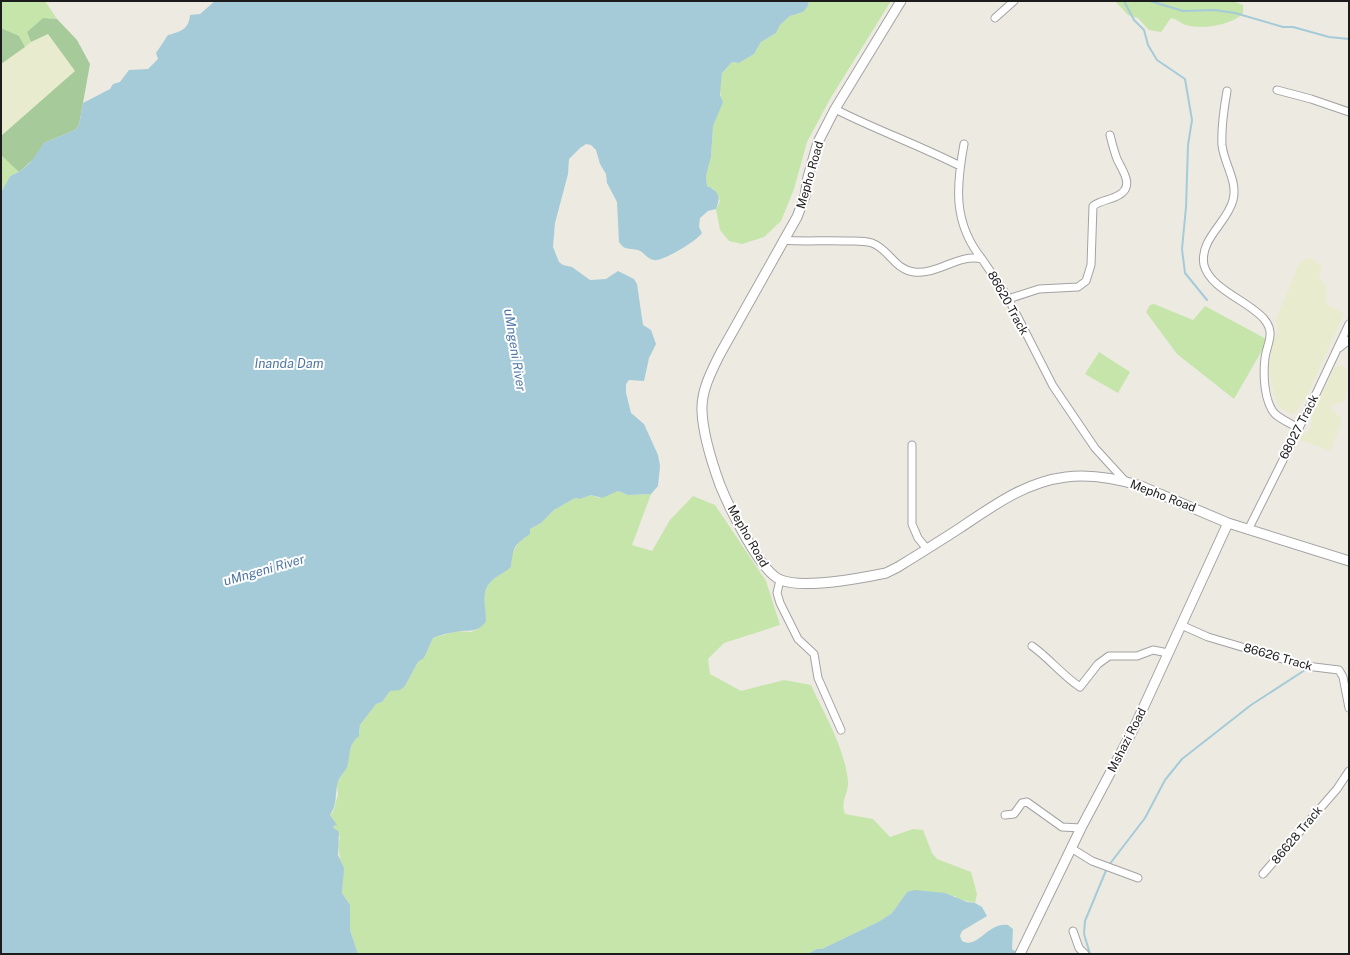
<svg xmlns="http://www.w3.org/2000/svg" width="1350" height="955" viewBox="0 0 1350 955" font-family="'Public Sans',sans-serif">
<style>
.farmland{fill:#e8ebce}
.grass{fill:#c5e5ab}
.forest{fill:#a6ca99}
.water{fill:#a5cbd8}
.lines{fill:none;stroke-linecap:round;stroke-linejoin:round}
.stream{stroke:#a5cbd8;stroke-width:2}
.minor-casing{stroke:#a3a3a3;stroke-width:9}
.tertiary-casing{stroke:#a3a3a3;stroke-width:11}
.minor{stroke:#fff;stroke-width:7}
.tertiary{stroke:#fff;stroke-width:9}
.labels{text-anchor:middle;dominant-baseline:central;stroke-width:4;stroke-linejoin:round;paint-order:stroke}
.street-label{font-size:12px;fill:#1c1c1c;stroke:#fff}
.water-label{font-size:13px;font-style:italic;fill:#4f77a5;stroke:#fff}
</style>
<rect width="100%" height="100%" fill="#edeae2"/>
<path class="farmland" d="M48 34 75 71 1 136V64L31 42Z
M1311 258 1322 266 1319 279 1326 285V304L1344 313 1307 396 1296 412 1291 414 1285 411 1278 405 1273 392 1269 366 1273 344 1278 330 1276 319 1299 264 1304 259Z
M1338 365H1342L1347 372V390L1344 402 1331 405V409L1340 417 1341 424 1330 451 1300 440 1299 437 1308 432 1311 427 1312 415 1334 369Z"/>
<path class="grass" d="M1 1H45L57 19 43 18 27 32 31 42 25 47 19 36 1 28Z
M809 1H891L830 99 807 142 794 189 781 221 764 237 742 244 729 241 720 230 716 209 720 201 714 189 707 186 706 176 711 157 713 126 722 102 720 91 722 73 732 62 739 63 754 54 761 42 776 33 780 25 790 16 803 12 808 6Z
M1115 1H1233L1243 5V13C1233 25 1201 30 1186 25 1180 23 1177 19 1171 18L1161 32 1149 30 1138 18 1128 15Z
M1 155 19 172 10 176 1 193Z
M1154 304 1193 320 1205 306 1268 340 1234 399 1177 354 1146 312 1150 305Z
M1099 352 1130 372 1118 393 1085 374Z
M618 491 628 495 651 494 632 545 652 551 670 520 693 496 715 505 766 581 780 625 724 643 708 659 710 674 741 691 784 680 811 685C825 716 844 746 848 781 849 793 840 800 845 814L873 819 890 837 913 829 923 830 932 853 937 859 971 872 977 894 975 903 958 899 955 896 907 892 892 913 880 921 822 949H817L807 954H358L350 930V905L342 893 343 879 338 845 340 837 333 826 336 825 330 815 333 812 338 795 337 784 347 766V759L353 741 360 732V725L376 704 382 702 390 691 405 686 418 662 424 658 433 638 457 631 471 632 478 629 486 618C484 602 481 589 495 578 500 574 506 572 511 567L512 554 520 540 524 538 530 529 541 523 554 510 575 498 580 499 591 495 599 498Z"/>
<path class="forest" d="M43 18 57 19 77 40 90 64 79 125 75 130 44 143 36 157 19 172 1 155V136L75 71 48 34 31 42 27 32Z
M1 28 19 36 25 47 1 64Z"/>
<path class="water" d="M215 1H809L808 6 803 12 790 16 780 25 776 33 761 42 754 54 739 63 732 62 722 73 720 95 723 102 713 126 711 157 706 176 707 186C719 191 721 197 716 209L708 211 700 218 699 227 702 233C697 241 662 262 654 260 647 259 644 252 638 250 629 248 625 251 619 242L617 202 607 183 606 174 600 164 596 150 591 145 586 144 580 148 569 159 568 174 555 223 553 247 559 262 563 265 572 267 590 280 606 279 618 271 634 279 637 284 643 325 651 330 656 344 649 358 644 381 629 380 626 384V393L631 413 644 424 658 455 660 466 658 486 651 494 628 495 618 491 602 498 591 495 580 499 575 498 554 510 541 523 530 529V534C514 545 513 547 511 567 506 572 500 574 495 578 479 590 486 604 486 621 478 634 468 629 455 632 448 633 440 635 433 638L424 658 418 662 405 686 400 690 390 691 382 702 376 704 360 725 359 736C347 746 351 755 347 767 344 773 338 778 337 786 335 797 337 805 330 815L337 825 333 826 334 828 339 832 338 855 344 868 342 893 350 905V930L358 954H1V193L10 176 19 172 30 163 44 143 75 130 79 125 83 103 110 89 113 84 120 82 129 70 148 69 158 59 156 53 168 35C179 32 189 30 190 15L200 14Z
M915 890 945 893 967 902 975 903 982 907 987 916 962 931 960 936 962 941C978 950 987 922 1008 925L1013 929 1012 949 1019 954H807L817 949H822L880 921 892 913 907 892Z"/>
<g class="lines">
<path class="stream" d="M1124 1 1134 20 1144 30 1148 45 1157 60 1185 79 1192 120 1188 145 1186 207 1182 249 1185 273 1207 300
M1150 1 1183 11 1214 10 1235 13 1283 27H1293L1329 37 1349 39
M1109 865 1145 818 1165 780 1182 759 1251 705 1305 670
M1090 954 1084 934 1085 921 1107 868"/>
<defs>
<path id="minor" d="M995 18 1014 1
M1277 90 1311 99 1349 112
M1227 91C1224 108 1221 127 1222 145 1224 164 1238 181 1233 200 1228 222 1199 239 1204 265 1210 289 1249 301 1264 319 1276 333 1267 343 1265 358 1263 374 1264 402 1275 414 1282 420 1291 424 1299 428
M835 109C876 130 919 145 960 166
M964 144C956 187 953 223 982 259
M783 240C804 242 824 240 845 241 854 241 863 240 872 243 889 249 895 270 914 272 938 275 959 253 982 259L1007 296 1053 386 1095 448 1126 482
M1008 299 1039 289 1078 287 1086 281 1091 265 1093 206C1101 200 1111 200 1119 195 1135 186 1122 170 1117 159 1114 151 1112 143 1110 135
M1339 348 1349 340
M912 445V524L918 538 927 549
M1248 530 1315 396 1349 324
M780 580 777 593 780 603 798 639 814 654 818 678 841 730
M1181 625 1208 637 1306 666 1339 670 1343 677 1349 708
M1032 646C1049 658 1062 675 1080 687L1098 664 1109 656H1137L1153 650 1168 653
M1005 815 1014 814 1022 803 1027 802 1062 827 1081 828
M1071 848 1092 861 1138 878
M1263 874 1337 789 1349 771
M1073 931 1079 948 1085 954"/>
<path id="tertiary" d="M901 1 835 109 818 142 808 177 805 196 797 217 720 354C711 372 701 391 702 411 703 435 712 463 720 485 729 507 760 572 781 580 803 589 862 578 886 573L898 567C919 554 940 541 960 528 993 506 1025 482 1066 477 1090 474 1118 479 1141 486L1228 523 1349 561
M1020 954 1081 828 1134 728 1228 523"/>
</defs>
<use href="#minor" class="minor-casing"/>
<use href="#tertiary" class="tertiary-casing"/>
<use href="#minor" class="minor"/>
<use href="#tertiary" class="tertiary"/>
</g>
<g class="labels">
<g class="street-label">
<text transform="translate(810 175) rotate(-74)">Mepho Road</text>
<text transform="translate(1008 303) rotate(61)">86620 Track</text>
<text transform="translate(1299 427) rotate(-63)">68027 Track</text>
<text transform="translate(1163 496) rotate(21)">Mepho Road</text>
<text transform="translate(748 536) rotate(60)">Mepho Road</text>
<text transform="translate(1278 657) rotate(16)">86626 Track</text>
<text transform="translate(1127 740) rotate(-63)">Mshazi Road</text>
<text transform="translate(1297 835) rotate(-50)">86628 Track</text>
</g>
<g class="water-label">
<text transform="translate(515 350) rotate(81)">uMngeni River</text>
<text x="289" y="363">Inanda Dam</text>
<text transform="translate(264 570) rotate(-16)">uMngeni River</text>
</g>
</g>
<rect width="1350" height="955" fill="none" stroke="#1c1c1c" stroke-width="4"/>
</svg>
